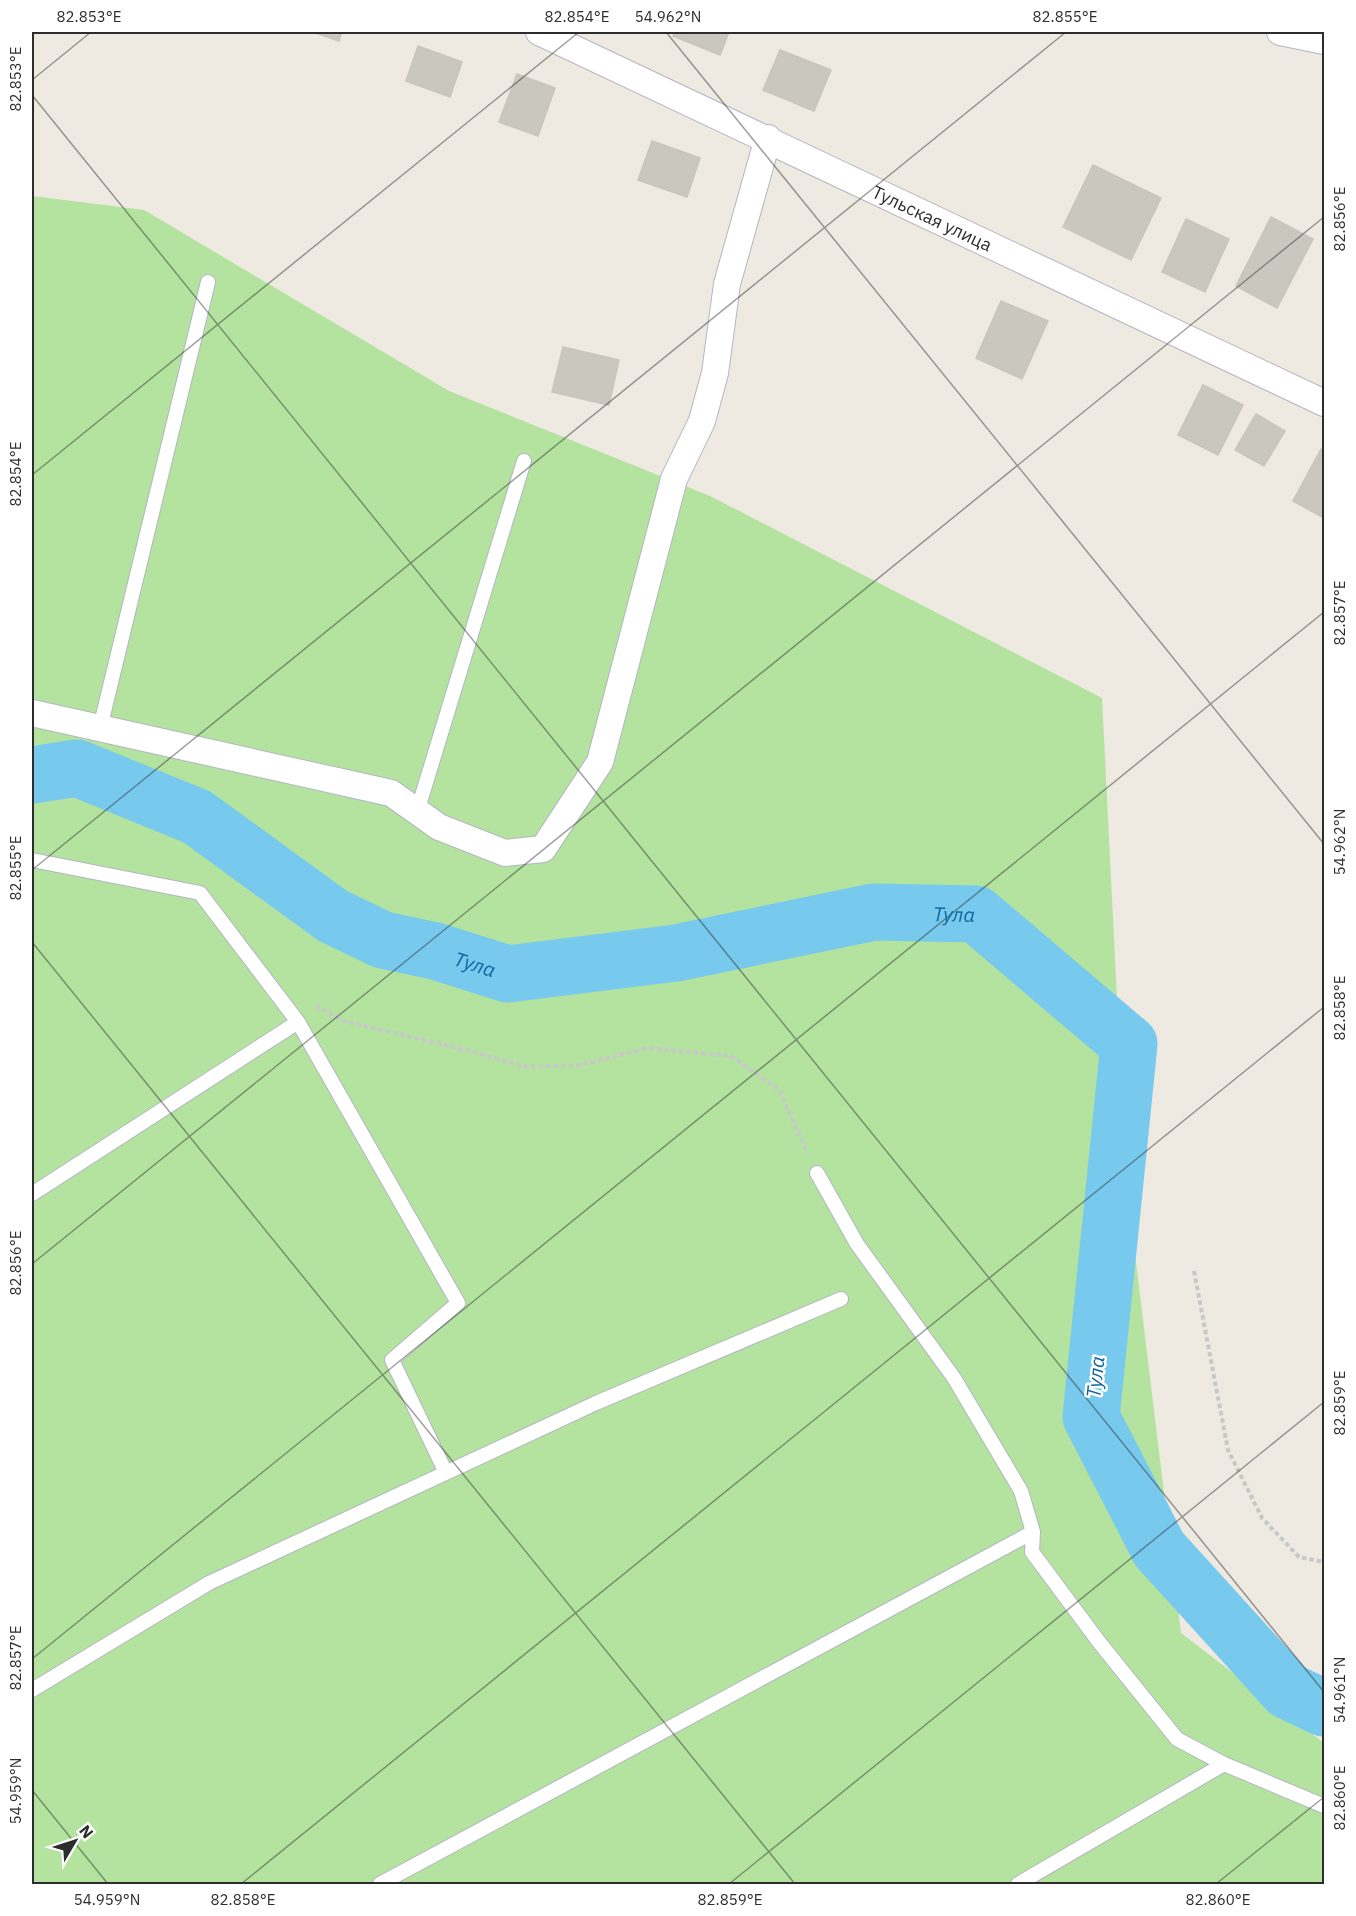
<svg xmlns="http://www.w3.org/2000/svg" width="1356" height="1916" viewBox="0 0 1356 1916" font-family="'IBM Plex Sans',sans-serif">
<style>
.green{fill:#b3e39f}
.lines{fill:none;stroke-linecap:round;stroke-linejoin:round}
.river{stroke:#77c9ed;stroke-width:57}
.building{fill:#cac7bf;stroke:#cac5ba;stroke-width:1.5}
.service-casing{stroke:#b4b6c0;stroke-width:16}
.minor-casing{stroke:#b4b6c0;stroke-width:28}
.path{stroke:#c8c8c8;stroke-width:4;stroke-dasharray:4.5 3;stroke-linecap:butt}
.service{stroke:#fff;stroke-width:14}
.minor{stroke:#fff;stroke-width:26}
.ticks{fill:none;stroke:#2d2d2d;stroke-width:1.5;stroke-opacity:0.45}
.labels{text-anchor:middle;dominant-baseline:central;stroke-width:5;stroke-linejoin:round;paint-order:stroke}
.street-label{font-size:18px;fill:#2d2d2d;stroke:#fff}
.water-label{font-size:20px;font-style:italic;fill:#10689f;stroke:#fff}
.neatline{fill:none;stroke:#2d2d2d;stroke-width:2}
.ticks-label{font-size:15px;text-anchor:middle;fill:#2d2d2d}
</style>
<rect width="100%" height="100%" fill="#eee9e1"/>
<path class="green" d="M32 196 144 210 449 391 710 496 1102 698 1126 1180 1181 1633 1324 1743V1884H32Z"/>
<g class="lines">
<path class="river" id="s1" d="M32 775 77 768 197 817 333 916 383 940 435 951 508 974 676 953 874 912 976 914 1129 1044 1091 1417 1159 1549 1288 1691 1324 1708"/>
</g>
<path class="building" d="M313 32H342L339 41Z
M675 32H729L720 55 673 36Z
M418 46 462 62 450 97 406 81Z
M780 50 831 70 814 111 763 90Z
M517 74 555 88 538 136 499 122Z
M652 141 700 158 687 197 638 180Z
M1093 165 1161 198 1131 260 1063 227Z
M1271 217 1313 239 1277 308 1236 286Z
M1186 219 1229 239 1205 292 1162 272Z
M1001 301 1048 321 1022 379 976 358Z
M563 347 619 360 609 405 552 392Z
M1203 385 1243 405 1218 455 1178 435Z
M1256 414 1285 431 1264 466 1235 450Z
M1321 449 1324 451V518L1293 501Z"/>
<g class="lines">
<defs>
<path id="service" d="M100 728 208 282
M417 812 524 461
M32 860 200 893 298 1022 458 1303 392 1360 446 1473
M817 1173 857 1244 954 1378 1021 1491 1033 1532 1032 1552 1099 1642 1177 1739 1224 1764 1324 1806
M32 1194 298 1022
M32 1690 209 1583 596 1403 841 1299
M380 1884 1033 1532
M1018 1884 1224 1764"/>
<g id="minor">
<path id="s2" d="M539 32 1324 403"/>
<path d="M1280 32 1324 41"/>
<path d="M32 713 391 793 439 827 505 853 543 849 600 762 674 479 702 421 715 373 727 284 768 138"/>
</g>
</defs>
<use href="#service" class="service-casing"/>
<use href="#minor" class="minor-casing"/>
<path class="path" d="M316 1009 319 1007 344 1021 466 1050 527 1067 580 1065 648 1048 731 1056 779 1090 808 1154
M1194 1271 1228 1450 1262 1518 1299 1557 1324 1562"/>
<use href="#service" class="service"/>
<use href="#minor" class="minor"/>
</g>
<path class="ticks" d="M666 32 1324 844M32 80 91 32M32 95 1324 1692M32 475 579 32M32 870 1066 32M32 942 795 1884M32 1264 1324 217M32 1659 1324 612M32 1790 108 1884M241 1884 1324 1007M729 1884 1324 1402M1216 1884 1324 1797"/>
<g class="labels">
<g class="street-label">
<text stroke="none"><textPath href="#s2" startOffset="435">Тульская улица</textPath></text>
</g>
<g class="water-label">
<text stroke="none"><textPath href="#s1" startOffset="980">Тула</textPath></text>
<text stroke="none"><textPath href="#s1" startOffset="494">Тула</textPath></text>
<text transform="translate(1095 1377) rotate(-84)">Тула</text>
</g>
</g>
<rect width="1356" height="1916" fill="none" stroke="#ffffff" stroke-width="66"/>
<g transform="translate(75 1841) rotate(51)" stroke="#ffffff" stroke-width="4.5" paint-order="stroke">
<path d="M0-4.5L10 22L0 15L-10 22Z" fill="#2d2d2d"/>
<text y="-9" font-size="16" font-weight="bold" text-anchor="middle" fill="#2d2d2d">N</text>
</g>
<rect x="33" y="33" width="1290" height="1850" class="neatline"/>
<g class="ticks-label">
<text x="89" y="22">82.853°E</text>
<text x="577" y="22">82.854°E</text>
<text x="668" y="22">54.962°N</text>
<text x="1065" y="22">82.855°E</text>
<text transform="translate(16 79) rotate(-90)" y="5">82.853°E</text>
<text transform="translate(1340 219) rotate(-90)" y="5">82.856°E</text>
<text transform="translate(16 474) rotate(-90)" y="5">82.854°E</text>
<text transform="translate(1340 613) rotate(-90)" y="5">82.857°E</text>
<text transform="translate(1340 842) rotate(-90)" y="5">54.962°N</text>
<text transform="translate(16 868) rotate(-90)" y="5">82.855°E</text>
<text transform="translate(1340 1008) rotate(-90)" y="5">82.858°E</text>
<text transform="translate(16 1263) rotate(-90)" y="5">82.856°E</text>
<text transform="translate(1340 1403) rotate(-90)" y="5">82.859°E</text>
<text transform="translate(16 1658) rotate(-90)" y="5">82.857°E</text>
<text transform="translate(1340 1690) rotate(-90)" y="5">54.961°N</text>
<text transform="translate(16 1791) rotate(-90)" y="5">54.959°N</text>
<text transform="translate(1340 1798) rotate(-90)" y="5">82.860°E</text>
<text x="107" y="1905">54.959°N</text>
<text x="243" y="1905">82.858°E</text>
<text x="730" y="1905">82.859°E</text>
<text x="1218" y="1905">82.860°E</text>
</g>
</svg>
